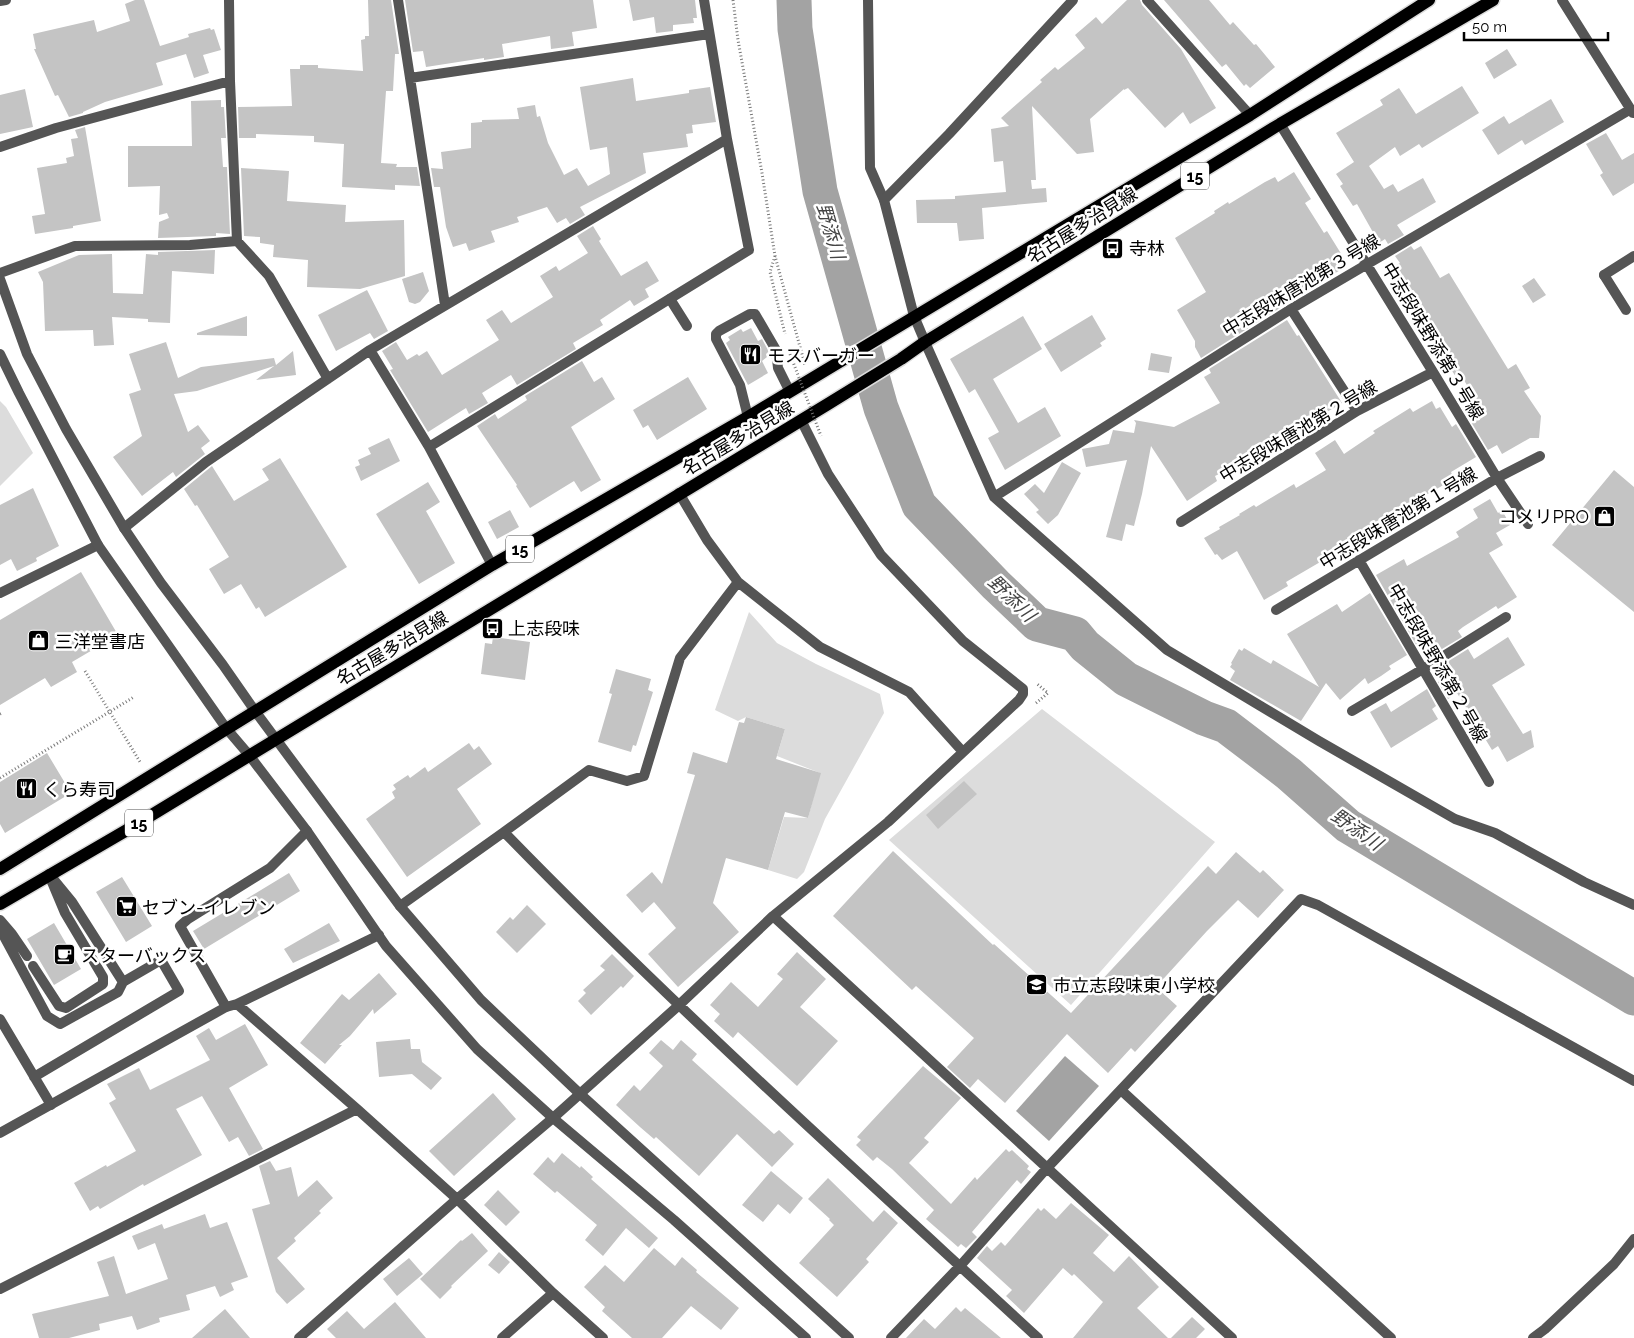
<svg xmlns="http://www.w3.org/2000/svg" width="1634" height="1338" viewBox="0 0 1634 1338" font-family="Raleway,'Noto Sans JP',sans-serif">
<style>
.green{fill:#dcdcdc}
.water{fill:#a3a3a3}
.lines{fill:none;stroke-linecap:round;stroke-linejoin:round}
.river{stroke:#a3a3a3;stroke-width:35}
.building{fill:#c4c4c4}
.primary-casing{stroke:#dbdbdb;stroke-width:15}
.path{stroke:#777;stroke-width:3;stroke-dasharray:1 2.5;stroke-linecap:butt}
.service{stroke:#555;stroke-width:10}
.minor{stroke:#555;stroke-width:10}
.tertiary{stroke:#555;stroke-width:10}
.primary{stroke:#000;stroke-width:12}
.path-bridge{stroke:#777;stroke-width:3;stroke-dasharray:1 2.5;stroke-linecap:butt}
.labels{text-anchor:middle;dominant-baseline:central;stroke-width:5;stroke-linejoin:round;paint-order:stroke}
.shield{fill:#fff;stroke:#4c4c4c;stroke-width:1}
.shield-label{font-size:16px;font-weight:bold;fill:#000}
.street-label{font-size:18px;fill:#000;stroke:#fff}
.poi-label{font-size:18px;fill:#000;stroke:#fff;text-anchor:start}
.water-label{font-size:19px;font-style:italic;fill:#444;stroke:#fff}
</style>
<rect width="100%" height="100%" fill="#fff"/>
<path class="green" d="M0 401 6 407 33 453 0 486Z
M749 612 777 643 816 664 880 694 884 713 825 819 804 872 797 879 768 870 784 817 808 818 820 773 777 756 785 729 746 717 738 721 715 710Z
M1042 709 1215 842 1071 1005 889 840Z"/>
<path class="water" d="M1065 1056 1099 1086 1049 1141 1016 1111Z"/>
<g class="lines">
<path class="river" d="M794 0 795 29 820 191 881 408 919 505 996 585 1037 624 1075 634 1085 646 1126 679 1204 718 1226 726 1289 774 1348 826 1634 998"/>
</g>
<path class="building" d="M135 0H144L160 46 189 37 188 34 210 28 211 30 214 29 221 50 203 55 209 73 194 78 186 54 156 63 163 85 105 102 83 112V113L69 117 58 95 55 96 34 49H36L33 34 94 20 97 32 130 21 125 4Z
M368 0H391L399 54H395L393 91H386L381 163 397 164 396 167H417L420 186 395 185V190L342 187 344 144 314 142V136L256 134V138H239L238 107 292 106 290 69H300V65H318V68L363 71 361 40 365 39V36H369Z
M405 0H593L597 28 572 32 574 46 551 49 550 36 502 44 504 57 484 60V58L426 67 423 51 413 52Z
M629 0H695L697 18H693L694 23 673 25V31L656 33 654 17 633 21Z
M1127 0H1140L1142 5 1181 49 1216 108 1190 124 1183 112 1165 128 1128 88 1124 90V89L1090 119 1094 152 1077 154 1032 106 1036 180H1031L1032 189 1046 188 1047 202 982 208 984 239 959 241 957 223H917L916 200 955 199V196L1006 192 1003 161 994 162 991 129 1009 126 1001 118 1042 82 1040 80 1055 67 1058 70 1085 48 1075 35 1096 17 1102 24Z
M1164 0H1209L1230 25 1233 22 1254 45 1256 44 1275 67 1250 88 1246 84 1244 86 1226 64 1222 67Z
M1507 49 1517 65 1494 79 1485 63Z
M633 78 636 101 689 93V90L710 87 716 122 692 125 693 133 686 134 688 147 643 153 646 173 580 207 585 215 570 224 566 218 557 223 547 207 517 217 519 222 491 231 495 242 469 251 466 243 453 247 446 227 440 187H434L431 168 443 169 441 152 471 148V123L482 122V120L519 119 517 108 535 105 537 117 540 116 548 143 564 175 577 168 588 186 610 174 607 147 590 150 580 87Z
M1462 86 1479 113 1422 148 1419 144 1400 156 1395 147 1369 166 1384 189 1393 184 1398 192 1423 178 1436 202 1397 225 1404 235 1388 244 1385 239 1379 243 1357 204 1353 206 1340 186 1343 184 1336 174 1354 162 1336 133 1383 105 1380 100 1399 88 1416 114Z
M25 89 33 127 0 134V95Z
M1551 99 1564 122 1525 145 1522 140 1498 155 1482 130 1504 116 1509 124Z
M221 100V107H224L226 138H221L223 167H227L230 234 216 233V236L158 238 159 222 169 218 167 213 159 215 160 186 128 187V146H192L191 101Z
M85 127 101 221 73 226V228L35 234 32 216 45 214 37 168 67 163 66 158 74 156 71 139 78 138 75 130Z
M1606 133 1622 160 1634 153V183L1613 196 1600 175 1603 173 1586 144Z
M241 168 289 171 287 201 346 205 345 222 404 220 405 276 360 289 307 287 308 260 273 257 274 245 260 243V237L244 236Z
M1294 172 1311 199 1305 203 1324 233 1327 231 1345 260 1341 263 1344 268 1279 305 1280 308 1201 358 1195 347V341L1177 310 1206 292 1175 238 1215 213 1214 211 1228 202 1229 204 1265 182 1275 177 1278 182Z
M593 226 601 239 599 241 621 276 647 261 659 281 645 289 649 297 634 306 630 300 600 320 603 325 573 343 576 349 517 385 511 375 482 393 488 403 469 414 466 408 428 432 390 370 393 369 382 351 396 342 407 360 417 354 419 356 427 351 442 375 499 340 486 320 502 310 511 323 553 297 540 276 556 266 559 271 588 253 577 236Z
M1411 246 1414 250 1421 246 1440 278 1449 273 1508 369 1516 364 1530 388 1524 391 1541 416 1539 438H1530L1502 454 1497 445 1488 450 1468 417 1481 408 1462 377 1458 380 1431 339 1432 338 1403 292 1407 289 1393 267 1400 263 1395 256Z
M215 250 214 274 172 271 170 323 148 322V319L112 317 114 345 94 346 93 330 45 331 43 282 38 272 79 255 112 254 113 293 143 294 146 254 158 255V252Z
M423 272 429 291 420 302 415 304 409 302 402 279Z
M1534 278 1546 295 1533 303 1522 286Z
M367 290 388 331 374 339 370 333 336 351 318 315Z
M1092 315 1106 339 1100 343 1102 346 1061 372 1044 344Z
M247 316V336L197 335V333Z
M1023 316 1042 349 993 379 1018 423 1045 407 1061 436 1005 470 988 438 999 432 975 389 969 393 950 359Z
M1287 320 1297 336 1299 335 1342 403 1272 445 1273 447 1242 466 1241 463 1215 476 1217 481 1187 501 1151 446 1142 494 1134 526 1126 524 1122 541 1106 537 1127 460 1086 467 1082 449 1109 444 1113 430 1134 433 1136 423 1134 420 1174 427 1220 403 1204 377 1211 373 1209 369Z
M751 328 758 341 762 339 769 352 766 354 767 357 762 361 768 373 748 385 726 343 730 340 728 337 741 329 743 332Z
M166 342 178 378 201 367 274 358 276 365 293 351 296 375 256 380 274 366 197 391 174 394 188 432 198 425 210 441 201 448 205 454 176 477 173 472 142 496 113 457 142 436 129 394 141 390 129 354Z
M1151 353 1172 357 1169 373 1148 370Z
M582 361 594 382 602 377 615 399 571 427 601 480 581 492 574 481 530 508 516 486 517 485 477 426 495 414 498 419 527 400 525 396Z
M688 377 707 409 657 440 648 425 643 428 633 410Z
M1432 401 1436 409 1440 407 1452 427 1456 424 1476 457 1451 472 1454 479 1412 503 1414 506 1397 516 1396 513 1361 533 1363 537 1286 582 1288 586 1264 600 1237 551 1222 560 1217 554 1215 555 1204 538 1220 529 1219 527 1240 515 1239 514 1254 505 1256 507 1294 484 1296 488 1326 470 1315 453 1335 440 1344 454 1375 433 1373 431 1410 408 1413 412Z
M389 438 400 461 361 481 355 467 360 465 358 460 371 454 368 448Z
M280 458 347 567 265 617 259 607 256 609 241 584 224 594 209 569 229 557 197 505 195 506 184 489 212 466 234 501 269 480 262 469Z
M1062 462 1081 473 1058 515 1048 524 1036 512 1039 510 1024 494 1035 484 1044 493Z
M1614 470 1634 487V612L1552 545Z
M428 482 440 502 426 511 455 563 419 584 376 514Z
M33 488 59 546 36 558 37 561 17 571 11 559 0 565V505Z
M1490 499 1498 513 1502 510 1510 525 1496 533 1503 545 1489 553 1517 597 1498 609 1496 606 1463 627 1458 631 1462 637 1432 655 1428 647 1423 650 1421 647 1418 648 1376 575 1404 559 1407 566 1459 537 1456 532 1478 518 1473 509Z
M510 510 519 527 497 539 488 522Z
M81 572 118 635 72 662 77 672 51 687 45 678 0 705V620Z
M1370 593 1407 655 1389 666 1391 669 1381 676 1368 684 1365 678 1340 700 1326 683 1301 721 1230 680 1235 671 1230 667 1232 664 1231 663 1239 649 1242 651 1244 648 1271 664 1273 660 1319 687 1287 634 1337 604 1342 612Z
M493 637 530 642 525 680 481 674 485 643 492 644Z
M1508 637 1525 665 1492 685 1523 734 1531 730 1534 747 1507 762 1498 746 1492 750 1457 693 1448 699 1438 682 1445 676 1439 667 1468 649 1474 659Z
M616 669 651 679 648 690 653 692 636 746 633 745 631 752 598 742 612 694 609 693Z
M1427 689 1436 706 1432 709 1438 719 1391 748 1370 712 1386 703 1391 712Z
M746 717 785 729 776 759 821 773 808 818 785 812 768 870 726 858 713 903 739 932 678 987 648 954 676 928 654 902 642 913 626 895 652 872 662 884 695 775 687 773 693 752 727 763 739 722 744 723Z
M469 743 474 750 479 746 492 764 457 789 481 824 407 877 366 819 395 798 392 792 396 789 393 785 408 775 410 778 425 767 428 772Z
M47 753 71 793 5 833 0 824V782Z
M964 781 977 794 938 829 926 815Z
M893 851 993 945 994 944 1071 1013 1208 866 1216 874 1236 852 1260 873 1263 870 1284 890 1258 918 1238 900 1207 931 1156 987 1177 1006 1135 1052 1131 1048 1108 1073 1067 1034 1005 1103 978 1079 970 1088 947 1067 974 1038 916 986 912 990 833 916Z
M289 873 300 891 204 949 193 931Z
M122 877 152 926 126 942 96 892Z
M527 905 546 924 517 953 496 932 510 917 513 920Z
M54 923 81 969 54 985 27 939Z
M329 923 340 941 293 963 284 949Z
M797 952 826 979 800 1007 838 1041 797 1086 738 1032 733 1038 714 1021 720 1014 710 1005 731 982 758 1007 783 979 777 974Z
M612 954 634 976 623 988 621 986 591 1015 578 1001 586 993 583 990 605 970 600 966Z
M379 973 397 994 374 1014 373 1009 350 1036 339 1045H342L325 1064 300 1043 342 994 349 1000Z
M245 1024 268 1065 229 1088 263 1149 249 1156 238 1137 229 1142 202 1096 176 1109 202 1155 144 1186 143 1184 100 1209 98 1206 90 1211 74 1183 106 1165 107 1167 136 1151 109 1103 116 1099 107 1084 139 1068 150 1090 210 1060 196 1036 209 1028 216 1040Z
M410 1039 411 1049H420L422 1062 442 1078 431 1090 412 1074 379 1077 376 1042Z
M661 1040 673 1050 681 1040 697 1054 692 1060 774 1134 779 1130 794 1144 772 1167 737 1134 699 1176 656 1137 654 1139 640 1127 616 1105 634 1085 640 1091 663 1066 649 1053Z
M923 1066 961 1098 924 1138 929 1142 909 1163 951 1204 975 1177 977 1180 1006 1149 1009 1152 1012 1150 1029 1166 1027 1169 1031 1172 1021 1184 1017 1180 972 1232 977 1237 966 1248 961 1244 958 1247 926 1219 934 1210 892 1169 877 1157 873 1161 856 1145 861 1140 857 1137Z
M493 1093 516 1119 454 1176 429 1151Z
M562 1153 580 1168 581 1166 593 1177 591 1179 658 1238 649 1248 626 1228 603 1256 585 1240 597 1225 557 1191 555 1193 533 1174 548 1157 554 1163Z
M270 1161 276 1171 291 1167 298 1197 317 1180 333 1198 319 1211 321 1213 294 1238 296 1241 277 1258 305 1289 287 1304 276 1292 252 1209 270 1204 259 1166Z
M771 1171 803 1198 790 1214 778 1204 763 1222 742 1205Z
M828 1178 873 1222 884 1210 898 1223 866 1259 869 1262 837 1297 799 1263 834 1225 829 1220 830 1219 808 1199Z
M498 1190 520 1212 506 1226 484 1205Z
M1071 1203 1109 1235 1093 1253 1114 1272 1129 1256 1159 1287 1137 1308 1168 1338H1073L1103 1302 1074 1274 1072 1276 1063 1268 1024 1313 1006 1296 1012 1290 977 1258 987 1246 992 1251 1001 1242 1005 1246 1038 1208 1041 1211 1044 1208 1056 1219Z
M205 1214 210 1228 227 1222 248 1277 231 1283 234 1290 220 1297 215 1286 186 1295 190 1310 159 1318 160 1322 137 1330 132 1316 99 1324 100 1330 69 1338H39L32 1314 109 1296 97 1262 114 1256 126 1294 168 1279 155 1243 138 1250 132 1236 162 1224 164 1229Z
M472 1233 488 1251 451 1286 452 1287 440 1299 420 1279 461 1240 462 1241Z
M654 1248 675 1266 682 1257 697 1270 696 1272 739 1308 721 1330 691 1306 662 1338H632L602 1311 605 1307 584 1287 605 1265 624 1282Z
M499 1252 510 1262 499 1274 488 1265Z
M409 1258 423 1274 397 1296 383 1279Z
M395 1302 426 1338H336L327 1329 347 1311 364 1329Z
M956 1307 961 1312 965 1308 1001 1338H906L924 1319 935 1329Z
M225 1309 250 1338H192Z
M1192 1317 1205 1329 1196 1338H1171Z"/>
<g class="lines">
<defs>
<path id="primary" d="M0 869 492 565 748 417 1250 115 1429 0
M0 904 127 830 828 404 901 359 925 342 1280 124 1493 0"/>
</defs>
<use href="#primary" class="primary-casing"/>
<path class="path" d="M733 0 738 40 762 173 775 256 805 365
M775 256 770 272 785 334
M85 671 140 762
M1036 703 1048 693 1036 683
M0 714 2 713
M0 778 134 697"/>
<path class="service" d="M1604 275 1626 310
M670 299 687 326
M748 417 740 385 716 339V334L719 331 750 314H755L776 350 778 368 790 392
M0 920 12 934 27 956
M0 929 47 1016 60 1024 118 992 123 982 72 902 49 874
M33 966 59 1006 66 1008 103 984V977L65 913 52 882
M226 1007 180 926 188 919 270 868 307 831
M0 1019 51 1105
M34 1077 179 991 161 960 123 982
M1047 1168 1301 899 1318 905 1634 1081"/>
<path class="minor" d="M229 0 230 81 237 241 269 276 328 379
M398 0 445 305
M868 0 870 168 884 200
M1147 0 1250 115
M1562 0 1633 113
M0 1 6 0
M410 78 709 34
M1280 124 1433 372 1497 478 1528 524
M0 147 56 128 230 81
M0 273 75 246 190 245 237 241
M1604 275 1634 256
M1291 309 1357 411
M925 342 994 497 1167 650 1319 741 1455 819 1495 833 1584 882 1634 905
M370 350 429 447 492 565
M429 447 749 250 727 139 704 0
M679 493 707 540 738 582 820 647 909 692 963 752
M994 497 1291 309 1631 109
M1181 522 1357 411 1433 372
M124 528 206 462 370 350 727 139
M1359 560 1489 782
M0 593 98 545
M1276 610 1497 478 1540 456
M1352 711 1423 669 1506 617
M504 832 589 770 627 781 644 776 680 658 738 582
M400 906 504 832C675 1008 858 1172 1038 1338
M773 916 1232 1338
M237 1004 379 935
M1122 1091 1391 1338
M0 1133 226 1007 237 1004 357 1109
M0 1289 357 1109 457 1199 553 1293 603 1338
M299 1338 457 1199 553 1118 678 1006 773 916 888 822 1019 700 1023 694V689L963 641 881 555 828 474 801 420
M502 1338 553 1293
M891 1338 960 1266 1047 1168"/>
<path class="tertiary" d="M0 279 27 354 66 429 124 528 161 583 223 665 255 711 400 906 481 1000 579 1093 849 1338
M925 342 914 316 884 200 949 134 1073 0
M0 354 19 393 98 545 226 728 249 755 307 831 386 946 477 1049 553 1118 674 1220 806 1338
M1533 1338 1545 1329 1614 1264 1634 1239"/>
<use href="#primary" class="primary"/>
<path class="path-bridge" d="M790 354 821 436"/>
</g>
<defs>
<symbol id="bus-square" viewBox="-11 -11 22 22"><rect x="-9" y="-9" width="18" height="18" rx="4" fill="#000" stroke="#fff"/><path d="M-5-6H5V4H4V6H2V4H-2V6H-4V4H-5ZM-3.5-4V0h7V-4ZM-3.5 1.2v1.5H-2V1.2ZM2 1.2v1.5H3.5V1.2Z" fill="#fff"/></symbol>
<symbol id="restaurant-square" viewBox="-11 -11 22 22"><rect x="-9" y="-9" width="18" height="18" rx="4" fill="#000" stroke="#fff"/><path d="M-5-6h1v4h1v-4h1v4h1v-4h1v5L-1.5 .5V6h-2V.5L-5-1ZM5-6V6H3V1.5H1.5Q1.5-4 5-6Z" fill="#fff"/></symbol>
<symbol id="shop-square" viewBox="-11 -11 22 22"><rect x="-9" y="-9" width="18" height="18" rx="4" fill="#000" stroke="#fff"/><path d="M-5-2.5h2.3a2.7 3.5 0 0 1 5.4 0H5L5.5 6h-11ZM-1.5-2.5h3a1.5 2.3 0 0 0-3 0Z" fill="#fff"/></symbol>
<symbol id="supermarket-square" viewBox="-11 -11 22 22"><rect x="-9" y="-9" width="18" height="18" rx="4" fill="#000" stroke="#fff"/><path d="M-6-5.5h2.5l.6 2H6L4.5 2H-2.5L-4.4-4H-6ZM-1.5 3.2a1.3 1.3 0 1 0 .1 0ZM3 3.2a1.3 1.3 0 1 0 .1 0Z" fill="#fff"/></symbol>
<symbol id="cafe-square" viewBox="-11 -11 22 22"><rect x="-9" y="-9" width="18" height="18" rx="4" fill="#000" stroke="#fff"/><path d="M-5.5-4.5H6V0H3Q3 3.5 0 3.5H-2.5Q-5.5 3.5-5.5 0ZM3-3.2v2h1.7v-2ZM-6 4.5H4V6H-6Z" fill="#fff"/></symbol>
<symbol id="school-square" viewBox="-11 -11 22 22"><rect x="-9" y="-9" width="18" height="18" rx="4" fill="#000" stroke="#fff"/><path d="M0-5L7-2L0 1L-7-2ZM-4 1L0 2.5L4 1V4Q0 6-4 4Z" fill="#fff"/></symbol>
</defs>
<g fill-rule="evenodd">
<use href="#bus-square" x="1100" y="236" width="25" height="25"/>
<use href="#restaurant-square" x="738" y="342" width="25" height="25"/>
<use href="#shop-square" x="1592" y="504" width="25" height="25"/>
<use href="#bus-square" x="480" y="616" width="25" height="25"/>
<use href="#shop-square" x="26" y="628" width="25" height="25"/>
<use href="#restaurant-square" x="14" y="776" width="25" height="25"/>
<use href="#supermarket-square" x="114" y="894" width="25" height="25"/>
<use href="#cafe-square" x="52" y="942" width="25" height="25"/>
<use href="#school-square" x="1024" y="972" width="25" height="25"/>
</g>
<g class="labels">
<g class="shield">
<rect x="1181" y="162.5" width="28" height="27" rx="4"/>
<rect x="506" y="535.5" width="28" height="27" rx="4"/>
<rect x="125" y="809.5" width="28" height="27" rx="4"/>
</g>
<g class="shield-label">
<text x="1195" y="176">15</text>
<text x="520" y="549">15</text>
<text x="139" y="823">15</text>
</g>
<g class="street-label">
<text transform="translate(1082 225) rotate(-32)">名古屋多治見線</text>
<text transform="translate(1301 285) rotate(-31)">中志段味唐池第３号線</text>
<text transform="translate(1433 341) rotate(59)">中志段味野添第３号線</text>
<text transform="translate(1298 431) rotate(-31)">中志段味唐池第２号線</text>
<text transform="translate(738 438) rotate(-31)">名古屋多治見線</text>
<text transform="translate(1398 518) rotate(-31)">中志段味唐池第１号線</text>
<text transform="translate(392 648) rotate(-31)">名古屋多治見線</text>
<text transform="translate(1438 663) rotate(60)">中志段味野添第２号線</text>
</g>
<g class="poi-label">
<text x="1129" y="248">寺林</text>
<text x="767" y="355">モスバーガー</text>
<text x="1589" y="516" text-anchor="end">コメリPRO</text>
<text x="508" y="628">上志段味</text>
<text x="55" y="641">三洋堂書店</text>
<text x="43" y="789">くら寿司</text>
<text x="142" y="907">セブン-イレブン</text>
<text x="81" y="955">スターバックス</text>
<text x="1053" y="985">市立志段味東小学校</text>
</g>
<g class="water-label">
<text transform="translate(831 231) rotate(74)">野添川</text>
<text transform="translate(1012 598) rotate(44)">野添川</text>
<text transform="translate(1357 829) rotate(35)">野添川</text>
</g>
</g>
<path d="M1464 32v8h144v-8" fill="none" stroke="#000000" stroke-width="2.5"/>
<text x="1472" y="32" font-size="15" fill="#000000" stroke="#ffffff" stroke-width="4" paint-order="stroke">50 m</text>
</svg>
